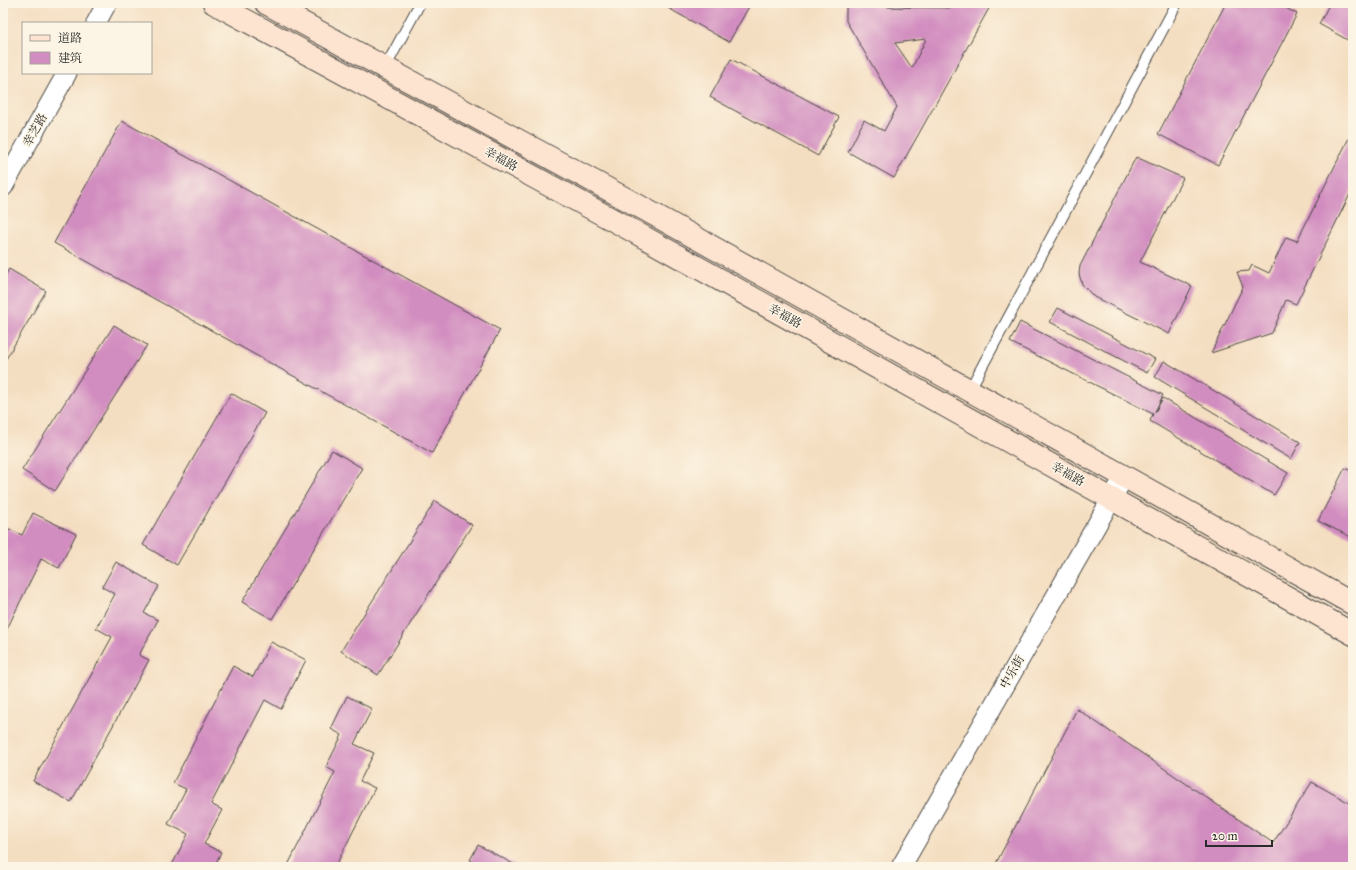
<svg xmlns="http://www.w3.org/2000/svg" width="1356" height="870" viewBox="0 0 1356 870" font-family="'IM FELL Great Primer','Noto Serif SC',serif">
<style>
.building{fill:#d28dc0;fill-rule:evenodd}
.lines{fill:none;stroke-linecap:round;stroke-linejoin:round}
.lane-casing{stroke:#494642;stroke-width:12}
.street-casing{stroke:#494642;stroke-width:21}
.secondary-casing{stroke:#494642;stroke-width:24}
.lane{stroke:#fff;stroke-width:10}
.street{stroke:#fff;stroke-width:19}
.secondary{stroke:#fde4d0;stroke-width:22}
.labels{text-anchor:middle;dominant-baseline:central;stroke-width:3;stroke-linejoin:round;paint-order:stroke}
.street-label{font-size:12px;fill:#2b2b2b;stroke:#fcf5e5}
</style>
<rect width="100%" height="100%" fill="#fcf5e5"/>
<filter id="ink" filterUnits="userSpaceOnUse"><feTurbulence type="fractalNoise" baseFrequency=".025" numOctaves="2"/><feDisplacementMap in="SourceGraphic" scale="8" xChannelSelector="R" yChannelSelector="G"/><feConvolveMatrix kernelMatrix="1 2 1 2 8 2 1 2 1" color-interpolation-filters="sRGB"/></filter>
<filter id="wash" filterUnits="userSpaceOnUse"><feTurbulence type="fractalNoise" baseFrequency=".012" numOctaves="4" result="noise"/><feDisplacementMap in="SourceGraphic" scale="16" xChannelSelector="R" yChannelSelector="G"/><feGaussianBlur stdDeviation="0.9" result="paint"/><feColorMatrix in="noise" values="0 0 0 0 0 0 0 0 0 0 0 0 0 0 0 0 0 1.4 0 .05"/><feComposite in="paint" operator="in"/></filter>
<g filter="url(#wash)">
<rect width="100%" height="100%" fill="#f4dec1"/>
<g id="blocks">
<path class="building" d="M659 3H751L729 42Z
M846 3H886L888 7 953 8 956 3H992L894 178 848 152 864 120 884 131 897 107 846 21ZM926 39 912 68 895 43Z
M1226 3H1277L1297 14 1218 165 1158 134Z
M1330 3H1353V43L1319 24Z
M731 59 839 117 818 156 710 97Z
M122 121 500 330 432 453 54 243Z
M1352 132 1353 188 1296 304 1286 300 1272 333 1211 353 1243 287 1237 272 1249 271 1252 265 1269 273 1286 237 1297 241Z
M1136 157 1183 178 1140 262 1192 286 1169 334 1094 297 1082 284 1079 274 1080 266Z
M9 269 46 291 3 364V280Z
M1058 308 1155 359 1147 373 1050 322Z
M1020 322 1163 395 1155 412 1163 398 1288 473 1274 495 1150 421 1153 414 1010 342Z
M114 325 147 345 55 491 22 470Z
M1164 361 1300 442 1291 459 1155 377Z
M231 393 265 413 177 565 143 545Z
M332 450 362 468 272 619 242 602Z
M1345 468 1353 472V538L1318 521Z
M435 501 472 525 378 675 341 651Z
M33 513 76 534 59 568 41 559 3 637V526L22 535Z
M116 562 159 586 144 613 158 620 139 655 149 660 71 802 33 781 112 637 96 628 115 594 102 587Z
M271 642 306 660 281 709 265 700 211 804 222 810 204 844 221 852 214 867H176L172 865 188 834 168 824 186 789 173 783 233 666 253 677Z
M347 696 372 709 354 744 374 753 360 781 375 788 335 867H287L335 772 326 767 342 735 331 729Z
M1077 709 1273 843 1312 782 1353 805V867H994Z
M478 845 519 867H482L470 860Z"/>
</g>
</g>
<g filter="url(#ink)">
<use href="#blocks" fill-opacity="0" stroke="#494642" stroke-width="1"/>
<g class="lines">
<defs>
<path id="lane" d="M385 68 420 3
M969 391 1177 3"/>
<path id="street" d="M96 23 107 3
M3 187 67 73
M901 867 1124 477"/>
<path id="secondary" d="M214 3 624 226 1353 634
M266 3 637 205 1353 604"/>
</defs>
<use href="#lane" class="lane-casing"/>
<use href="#street" class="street-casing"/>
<use href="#secondary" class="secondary-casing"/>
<use href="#lane" class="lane"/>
<use href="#street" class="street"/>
<use href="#secondary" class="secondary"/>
</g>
</g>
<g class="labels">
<g class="street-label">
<text transform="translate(35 130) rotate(-61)">幸芝路</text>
<text transform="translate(501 159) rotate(29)">幸福路</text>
<text transform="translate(785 316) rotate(29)">幸福路</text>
<text transform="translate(1068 474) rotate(29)">幸福路</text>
<text transform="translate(1012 672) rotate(-60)">中乐街</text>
</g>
</g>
<rect width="1356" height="870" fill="none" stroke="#fcf5e5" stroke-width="16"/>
<rect x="22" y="22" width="130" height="52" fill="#fcf5e5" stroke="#a8a49b"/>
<rect x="30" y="35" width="20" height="6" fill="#fde4d0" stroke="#a8a49b"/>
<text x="58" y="42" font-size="12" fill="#2b2b2b">道路</text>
<rect x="30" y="52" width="20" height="12" fill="#d28dc0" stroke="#a8a49b"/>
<text x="58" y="62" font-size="12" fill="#2b2b2b">建筑</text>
<path d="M1206 840v6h66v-6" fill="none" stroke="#2b2b2b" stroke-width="2"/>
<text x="1212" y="840" font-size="12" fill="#2b2b2b" stroke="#fcf5e5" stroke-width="3" paint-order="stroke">20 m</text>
</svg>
